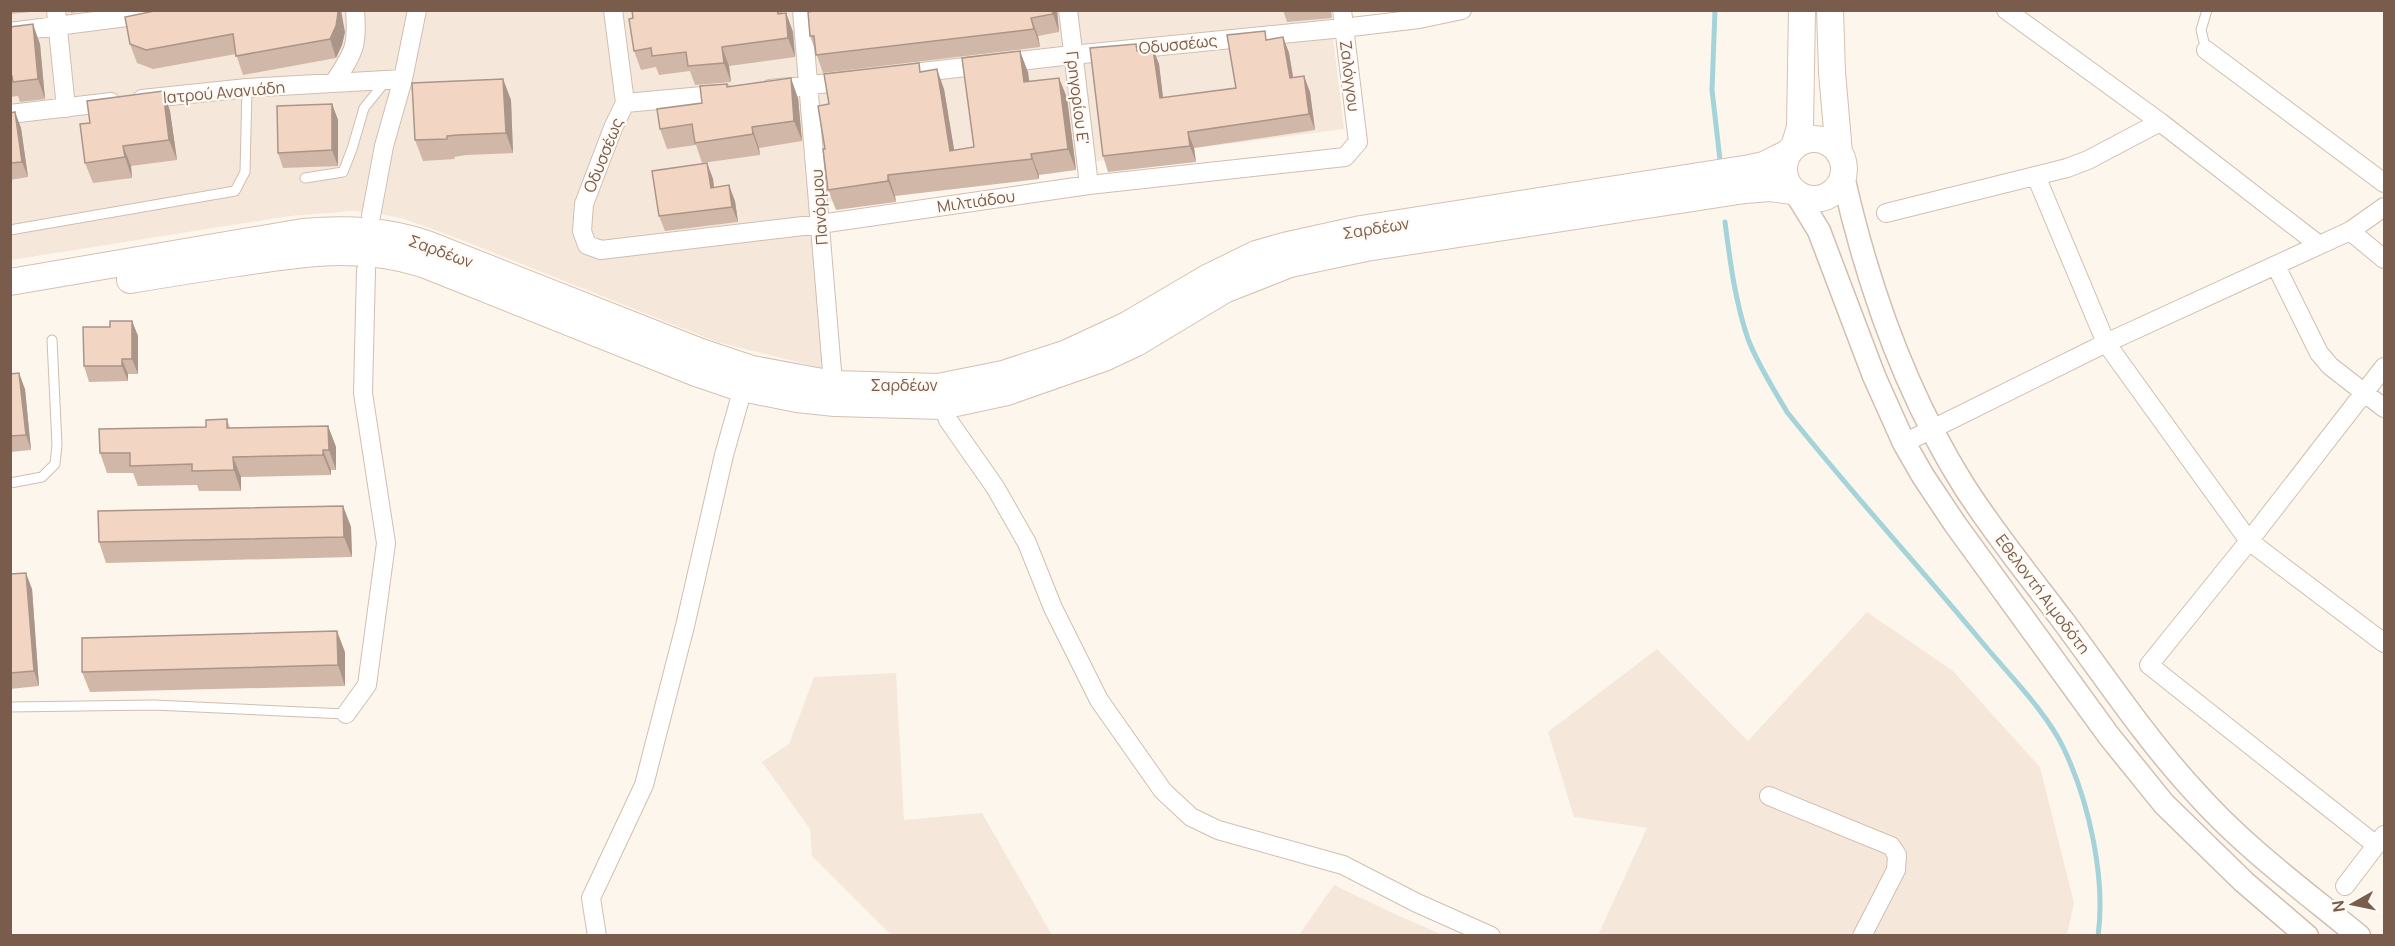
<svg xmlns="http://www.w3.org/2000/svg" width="2395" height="946" viewBox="0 0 2395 946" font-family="Manrope,sans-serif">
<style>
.residential{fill:#f5e8da}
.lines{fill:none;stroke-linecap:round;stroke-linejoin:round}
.stream{stroke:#a5d3da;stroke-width:5}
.service-casing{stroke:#d1beb0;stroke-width:11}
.minor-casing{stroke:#d1beb0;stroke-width:20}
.tertiary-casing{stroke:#d1beb0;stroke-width:25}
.secondary-casing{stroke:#d6c0b0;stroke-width:28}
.service{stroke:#fff;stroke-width:9}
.minor{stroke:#fff;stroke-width:18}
.tertiary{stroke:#fff;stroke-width:22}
.secondary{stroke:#fff;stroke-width:26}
.wall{fill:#d1b7a8}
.shaded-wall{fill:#aa9588}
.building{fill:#f3d5c3;stroke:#aa9588;stroke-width:1.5}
.labels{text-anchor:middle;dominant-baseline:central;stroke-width:4.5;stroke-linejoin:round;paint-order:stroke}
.street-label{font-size:16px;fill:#7a5c4d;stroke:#fffaf3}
</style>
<rect width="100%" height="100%" fill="#fdf6ec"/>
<path class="residential" d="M11 11H1330L1344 129 1067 165 813 204 826 369 717 342 454 237 404 219 380 214 353 211 290 216 11 260Z
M1867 612 1953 671 2040 767 2074 903 2067 935H1598L1647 828 1574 817 1548 732 1657 649 1748 741Z
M896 673 904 820 982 813 1052 935H891L812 856 810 829 762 762 789 744 814 677Z
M1334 885 1399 916 1443 935H1299Z"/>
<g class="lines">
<path class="stream" d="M1715 10 1712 90 1720 160
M1725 222C1730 261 1735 301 1748 339 1758 365 1773 388 1787 412 1849 490 1917 564 1981 641 2008 674 2046 711 2064 749 2089 802 2106 878 2098 936"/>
<defs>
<path id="service" d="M2206 50 2201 30 2207 10
M305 178 343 172 352 149 364 108 385 82
M10 230 235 191 245 172 247 88
M10 483 42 477 55 464 57 445 52 340
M10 707 154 705 346 714"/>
<path id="minor" d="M56 10 66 108
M613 10 625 103
M802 10 834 395
M1068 10 1089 185
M2006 10 2160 122 2319 245
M10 32 181 10
M2206 50 2384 183
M913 73 1072 55 1343 28 1419 19 1462 10
M335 81C354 52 358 46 355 10
M770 89 850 81
M142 99 247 88 403 79
M625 103 613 128 584 204 582 231 587 245 601 250 820 224 1089 185 1345 157 1358 142 1342 10
M625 103 725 94
M10 114 111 102
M2036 176 2106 343 2249 541 2384 643
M1886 213 2067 168 2088 160 2160 122
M371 216 384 146 403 79 417 10
M2350 231 2384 259
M2276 266 2319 353 2330 366 2384 408
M939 394 948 420 995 487 1027 543 1053 608 1099 700 1163 791 1191 817 1218 830 1343 865 1417 903 1491 936
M1904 443 2106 343 2350 231 2384 207
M346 714 367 685 386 543 363 393 366 270
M1769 796 1891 846 1897 855 1896 870 1862 936
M2376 845 2149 665 2249 541 2384 367
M2345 886 2384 835
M597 936 591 898 644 785 685 626 724 455 743 388"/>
<path id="tertiary" d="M1843 176C1867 283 1905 392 1964 486 1994 533 2030 577 2064 622 2107 680 2147 740 2196 793 2244 847 2303 890 2359 936
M1797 195 1819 231 1874 376 1904 443 1923 476 1955 524 2109 736 2164 804 2244 882 2307 936"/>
<path id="secondary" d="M1830 10 1832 72 1839 153
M1784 169a30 30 0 1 1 60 0a30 30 0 1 1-60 0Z
M1794 147 1800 127 1802 10
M130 280C166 274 202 268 238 263 303 253 359 244 423 264L696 373 737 387 797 399 835 403 942 406 1007 392 1104 358 1136 343 1224 290 1290 264 1366 248 1745 190 1770 188 1792 191
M10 282 303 232C347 228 385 230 427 244L701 352 752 369 833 384 938 387 1003 374 1067 353 1127 325 1207 278 1256 254 1284 246 1361 229 1750 168 1764 165 1788 153"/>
</defs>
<use href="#service" class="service-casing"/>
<use href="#minor" class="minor-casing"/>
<use href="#tertiary" class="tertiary-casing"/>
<use href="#secondary" class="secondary-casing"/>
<use href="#service" class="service"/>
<use href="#minor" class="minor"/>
<use href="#tertiary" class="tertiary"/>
<use href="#secondary" class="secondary"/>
</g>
<path class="wall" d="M10 10 41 11 10 14Z
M70 10H89L71 13Z
M159 10 345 32 342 45 336 58 243 75 236 54 153 69 137 63 130 44Z
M632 10H782V13H786L793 32 795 57 729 66 731 82 695 85 690 71 659 75 656 67 641 70 634 51Z
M1057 10 1059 32 1038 36 1040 47 823 73 810 36Z
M1283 10H1331L1332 18 1287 22Z
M10 27 40 44 45 99 20 102 18 96 10 97Z
M1283 37 1289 53 1293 78 1310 92 1315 130 1194 148 1196 162 1108 172 1103 156 1139 51 1153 49 1159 64 1163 98 1236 88 1268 40Z
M922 71 944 89 954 150 974 147 1028 72 1029 81 1059 78 1067 98 1076 170 1039 175V179L895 196 896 202 836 210 828 190 825 149 829 104Z
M503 79 511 100 513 153 466 155 454 157 455 159 423 161 415 140Z
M727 84 728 87 798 98 802 141 759 148 760 155 702 163 696 145 667 149 660 129 702 103Z
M163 91 170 111 177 160 131 166 132 178 93 183 85 163 90 123Z
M332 104 338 120V166L283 168 278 153Z
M15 112 21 128 28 177 10 180V113Z
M707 163 713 179 714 188 735 201 738 222 665 231 659 216Z
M132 321 138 336V374H128V381L89 382 84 366 110 327Z
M10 374 25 389 31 450 10 452Z
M227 419 230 428 328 426 336 447V470H331V475L241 477V491H199L197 485 138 486 133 473H107L100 453 206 427Z
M343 506 351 527 352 557 106 563 99 542Z
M10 574 32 589 39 686 10 689Z
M345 652V686L90 692 82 672Z"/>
<path class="shaded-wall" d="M337 10H341L345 32 342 45 336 58 330 39Z
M1052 10H1057L1059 32 1053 14Z
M786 13 793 32 795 57 788 38Z
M1031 18 1038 36 1040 47 1034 29Z
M33 24 40 44 45 99 38 79Z
M1283 37 1289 53 1296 94 1290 78Z
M722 47 729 66 731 82 724 63Z
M1153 49 1159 64 1165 114 1160 98Z
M1020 51 1028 72 1032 103 1024 82Z
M937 69 944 89 957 167 950 151Z
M1304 76 1310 92 1315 130 1309 114Z
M791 78 798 98 802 141 794 121Z
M1059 78 1067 98 1076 170 1068 149Z
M503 79 511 100 513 153 506 133Z
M163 91 170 111 177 160 169 140Z
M332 104 338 120V166L332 150Z
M15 112 21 128 28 177 22 162Z
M752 127 759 148 760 155 753 134Z
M1188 132 1194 148 1196 162 1190 146Z
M123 146 131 166 132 178 125 157Z
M1031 154 1039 175V179L1032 159Z
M707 163 713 179 716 204 711 188Z
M888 175 895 196 896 202 888 181Z
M729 185 735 201 738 222 732 207Z
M132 321 138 336V374L132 359Z
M122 359 128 374V381L122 366Z
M19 373 25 389 31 450 26 435Z
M328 426 336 447V470L329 450Z
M323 450 331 470V475L323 455Z
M233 457 241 477V491L234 470Z
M343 506 351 527 352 557 344 537Z
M26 573 32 589 39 686 34 671Z
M337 631 345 652V686L338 665Z"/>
<path class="building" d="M159 10H337L338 13 336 26 330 39 236 56 233 34 146 50 130 44 125 17Z
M632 10H777L778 14 786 13 788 38 722 47 724 63 688 66 686 52 652 56 651 48 634 51 629 19 633 18Z
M819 10H1052L1053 14 1031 18 1034 29 816 55 814 36H810L808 12Z
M33 24 38 79 13 82 12 76 10 77V27Z
M1265 31 1266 40 1283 37 1290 78 1304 76 1309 114 1188 132 1190 146 1103 156 1090 48 1136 44 1137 51 1153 49 1160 98 1236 88 1227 35Z
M1020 51 1024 82 1059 78 1068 149 1031 154 1032 159 888 175V181L828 190 823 149H825L818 106 829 104 824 74 919 63 920 72 937 69 950 151 974 147 962 58Z
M791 78 794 121 752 127 753 134 695 143 692 124 660 129 657 109 702 103 700 86 727 84V87Z
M503 79 506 133 458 135 447 136V139L415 140 412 83Z
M163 91 169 140 123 146 125 157 85 163 80 124 90 123 87 101Z
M332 104V150L278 153 277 106Z
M15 112 22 162 10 163V113Z
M707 163 711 188 729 185 732 207 659 216 652 171Z
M110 321H132V359H122V366H84L83 327H110Z
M19 373 26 435 10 436V374Z
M227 419V428L328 426 329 450H323V455L233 457 234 470 192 471V464L130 466V453H100L99 429 206 427V420Z
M343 506 344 537 99 542 98 511Z
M26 573 34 671 10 673V574Z
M337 631 338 665 82 672V638Z"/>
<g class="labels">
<g class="street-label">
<text transform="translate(1178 44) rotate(-6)">Οδυσσέως</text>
<text transform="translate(1350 76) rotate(83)">Ζαλόγγου</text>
<text transform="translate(224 92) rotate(-5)">Ιατρού Ανανιάδη</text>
<text transform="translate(1078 98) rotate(83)">Γρηγορίου Ε'</text>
<text transform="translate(603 155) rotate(-68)">Οδυσσέως</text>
<text transform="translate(976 201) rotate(-8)">Μιλτιάδου</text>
<text transform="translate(819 207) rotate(-94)">Πανόρμου</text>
<text transform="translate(1376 228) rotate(-9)">Σαρδέων</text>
<text transform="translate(441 251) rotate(20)">Σαρδέων</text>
<text x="904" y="385">Σαρδέων</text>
<text transform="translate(2043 594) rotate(53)">Εθελοντή Αιμοδότη</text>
</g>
</g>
<rect width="2395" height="946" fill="none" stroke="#7a5c4d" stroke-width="24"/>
<g transform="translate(2353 904) rotate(261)" stroke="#fffaf3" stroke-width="4.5" paint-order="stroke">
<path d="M0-4.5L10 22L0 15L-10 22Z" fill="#7a5c4d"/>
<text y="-9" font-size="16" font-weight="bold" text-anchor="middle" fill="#7a5c4d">N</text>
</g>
</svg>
